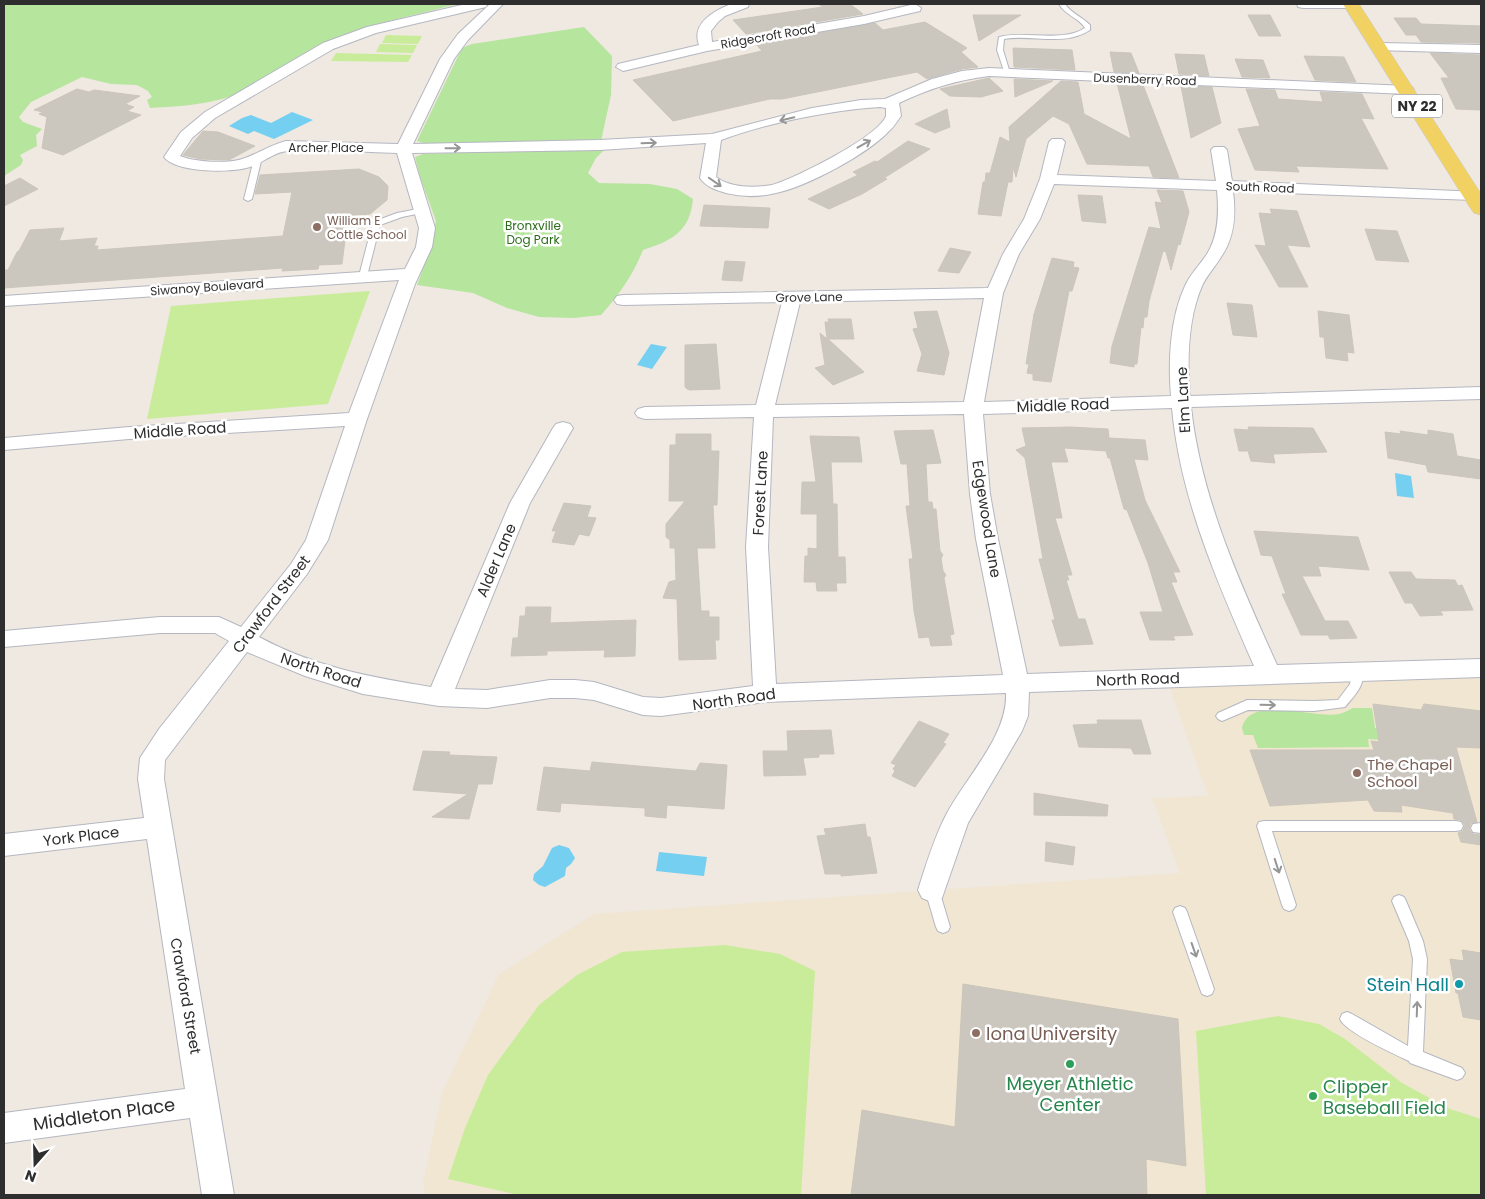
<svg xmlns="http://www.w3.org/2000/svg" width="1485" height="1199" viewBox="0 0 1485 1199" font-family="Poppins,sans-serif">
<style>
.education{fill:#f0e6d1}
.green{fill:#b6e59e}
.pitch{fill:#c9ec9a}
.water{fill:#75cff0}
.building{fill:#cbc7bf;stroke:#cbc5ba}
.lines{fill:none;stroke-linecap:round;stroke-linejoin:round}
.service-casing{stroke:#b4b7c1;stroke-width:2}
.minor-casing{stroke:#b4b7c1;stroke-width:2}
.primary-casing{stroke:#c9c9c9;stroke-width:1}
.service{fill:#fff;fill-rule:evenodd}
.minor{fill:#fff;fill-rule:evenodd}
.primary{fill:#f2d163;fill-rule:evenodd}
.oneway{stroke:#969696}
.education-dot{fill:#8d6e63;stroke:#fff;stroke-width:2}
.culture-dot{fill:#0f9aa8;stroke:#fff;stroke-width:2}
.leisure-dot{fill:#2e9e5b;stroke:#fff;stroke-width:2}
.labels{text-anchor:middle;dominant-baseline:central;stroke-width:5;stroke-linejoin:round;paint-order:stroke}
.far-street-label{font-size:12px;fill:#2e2e2e;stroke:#fff}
.far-education-label{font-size:12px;fill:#785e54;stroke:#fff;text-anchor:start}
.far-park-label{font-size:12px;fill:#2c6e1b;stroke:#fff}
.shield{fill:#fff;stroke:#6d6d6d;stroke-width:1}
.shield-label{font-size:14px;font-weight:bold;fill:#2e2e2e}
.street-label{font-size:15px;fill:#2e2e2e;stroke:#fff}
.education-label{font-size:15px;fill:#785e54;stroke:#fff;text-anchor:start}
.near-culture-label{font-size:18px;fill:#0d838f;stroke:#fff;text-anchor:end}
.near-education-label{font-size:18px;fill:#785e54;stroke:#fff;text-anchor:start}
.near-leisure-label{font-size:18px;fill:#27864d;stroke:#fff}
.near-street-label{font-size:18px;fill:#2e2e2e;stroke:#fff}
</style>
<rect width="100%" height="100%" fill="#efe9e1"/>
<path class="education" d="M1477 677H1481V1195H426L423 1183 442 1093 499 974 594 914 1180 873 1152 798 1208 796 1170 688Z"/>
<path class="green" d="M4 4H457C414 16 366 24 325 42 300 53 278 73 254 86 222 104 186 106 150 108L147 100 152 97 148 91 137 85 111 84 82 77 31 102 19 117 23 122 42 129 36 135 37 146 20 155 23 160 21 165 4 176Z
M584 27 612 56 611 95 601 141 429 145 417 141 462 48 472 44Z
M605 149 596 158 588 173 599 183 650 184 677 189 693 199C690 232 671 241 643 250 633 275 619 295 601 315L574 318 539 317 507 308 473 293 417 285 431 247 436 221 420 177 415 157 423 154Z
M1353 708H1372L1375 728 1380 730 1382 740 1368 739 1369 747 1258 748 1253 735H1244L1242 728C1250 694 1313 719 1339 714 1344 713 1348 710 1353 708Z"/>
<path class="pitch" d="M386 35 422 36 418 44 382 43Z
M380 44 417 45 413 53 376 52Z
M336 53 412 55 408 62 331 61Z
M370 291 328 404 147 419 171 306Z
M725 945 780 954 815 971 801 1195H519L448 1179 465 1128 488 1075 539 1005 577 975 622 952Z
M1278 1016 1319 1024 1345 1039 1402 1083 1450 1109 1481 1119V1195H1206L1196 1031Z"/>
<path class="water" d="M292 112 313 120 274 139 254 131 248 134 229 126 242 118 251 115 271 123Z
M651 344 667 347 652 369 637 365Z
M1395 473 1411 476 1414 498 1397 496Z
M559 845 569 848 575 858 571 864 566 868 565 876 545 887 539 885 533 880 534 874 543 866 552 848Z
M659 852 707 857 704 876 656 871Z"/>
<path class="building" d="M818 4H850L863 14 746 34 733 20 823 7Z
M973 15H1021L979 41Z
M1248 15H1270L1281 36H1259Z
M1394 18H1416L1421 24 1481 26V43L1421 42 1416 35H1406Z
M925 22 967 48 961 52 978 67 962 69 927 79 917 72 782 99H770L673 121 633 80 762 51 756 44 875 23 883 30Z
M1013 48 1072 50 1075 70 1014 67Z
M1110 52 1131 53 1139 73 1114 72Z
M1430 53 1481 55V110L1456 109 1441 78H1449Z
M1175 54 1204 55 1209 76 1179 74Z
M1304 56 1344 57 1356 82 1315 80Z
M1235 59 1263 60 1270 78 1242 77Z
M989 78 1003 91 981 97 950 96 940 89Z
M1014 79 1053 81 1015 97Z
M1061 81 1078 82 1084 114 1131 139 1117 83 1143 85 1179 178 1153 177 1149 166 1087 164 1069 124 1053 116 1026 139 1016 177 1013 167 1012 182H1008L1001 216 978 214 983 182H985L986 173H990L1000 137 1010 142 1009 127Z
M1181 86 1212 87 1221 123 1191 138Z
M77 89 89 92 94 90 140 96 125 104 134 107 127 111 141 115 63 155 42 148 47 117 39 114 43 112 34 110Z
M1246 89 1275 90 1278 99 1323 102 1320 92 1362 94 1374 119 1361 118 1388 169 1296 166 1299 172 1255 170 1238 129 1260 126Z
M947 109 950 127 935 133 915 124Z
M203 131 218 132 255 146 229 160 200 159 183 155Z
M908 141 930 149 884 178 887 179 862 194 829 209 808 199 858 175 853 172 875 161 877 162Z
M359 169 379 177 388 186 387 200 370 214 348 216 342 264 319 265 318 269 282 271 283 268 4 288V270H8L17 252 19 251 30 230 64 228 59 241 97 238 94 246H98L97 250 283 236 292 192 255 194 260 175Z
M20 178 38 189 4 206V186Z
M1157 190 1183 191 1189 212 1180 245 1178 244 1171 270 1166 252 1163 251 1149 301 1147 317H1144L1143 328 1141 327 1137 364H1134V367L1110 363 1112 346 1149 227 1161 229 1155 202 1162 203Z
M1078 195 1102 196 1106 223 1082 221Z
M704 205 770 208 768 228 700 226Z
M1270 209 1297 211 1310 247 1287 245 1308 287H1279L1255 245 1266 246 1259 213 1272 214Z
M1365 229 1397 231 1409 262 1376 260Z
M950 248 971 252 959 273 938 271Z
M1052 258 1074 262 1073 267 1079 268 1072 291H1069L1051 382 1033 380V374L1027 373 1029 364H1026L1034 314Z
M725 261 745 262 742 281 722 280Z
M1227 303 1252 305 1257 337 1233 335Z
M937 311 949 353 944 375 917 371 922 354 913 329 918 328 914 312Z
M1318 311 1349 315 1354 353 1347 352 1348 361 1326 358 1324 337H1320Z
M828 319H851L854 339H828L864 372 833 385 815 368 825 365 820 333 827 339 825 322H829Z
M716 344 720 389 690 390 687 389 685 387V345Z
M1070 427 1108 429 1109 438 1145 440 1148 460 1134 459 1145 500 1180 572H1173L1177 582H1171L1193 635 1173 636 1175 640H1150L1140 612H1163L1148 563 1127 510 1124 509 1110 458H1108L1106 451 1064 448 1068 462H1051L1062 518H1055L1072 575H1067L1069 580H1066L1078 619H1085L1093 644 1060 646 1052 620H1055L1039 559H1043L1025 458 1016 450 1026 446 1022 428Z
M1248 427 1313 428 1327 452 1273 454 1275 463 1251 461 1248 451H1239L1234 429 1249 430Z
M933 430 941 463 926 464 928 502H932L933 509H936L940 551 943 555 941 558 943 571 946 575 944 578 954 634 950 635 952 645 931 646 929 637 919 638 914 611 909 559H913L906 506H910L907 464H901L894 431Z
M1428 430 1453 434 1457 456 1481 460V479L1428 472 1426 465 1388 458 1385 432 1401 434 1400 431 1428 435Z
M676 434H711V451H719L717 505H713L715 548H697L701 611H709V617H719V640H715L716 659 679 660 677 599 663 598 669 582 676 580 675 548H670V540L666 537V524L685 501H669L670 445H676Z
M810 436 859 437 862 462H831L833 504H837L838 557H845L846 583H836L837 591H817L816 582H804L805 556H808V548L817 549V514H801L802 482H816Z
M564 503 591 506 587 517 596 518 589 536 579 534 574 545 552 542 556 531H552Z
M1254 531 1358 537 1369 570 1318 566 1321 576H1302L1325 621H1348L1357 638 1330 639 1328 635H1301L1282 594H1286L1272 556 1261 555Z
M1389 572H1411L1416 579 1455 580 1458 586 1462 585 1473 610 1440 611 1443 615 1420 616 1412 603H1405Z
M526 607H551L550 623 636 620 635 656 604 657 605 650 547 651V655L511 656 513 638H518L520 616H525Z
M1373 704 1421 710 1424 704 1481 711V748L1456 747 1477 822 1471 823 1469 829 1473 834 1480 835 1481 845 1461 842 1458 833 1463 831 1465 825 1461 820 1454 819 1453 813 1401 805 1402 812 1374 811 1368 800 1270 806 1250 750H1374L1371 741 1379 742Z
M1097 720H1141L1151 754H1134L1131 748 1079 747 1073 725 1098 724Z
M919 721 949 734 943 743 946 744 915 787 892 776 895 771 893 769 896 765 891 763Z
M831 730 834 754H819V757L803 758 806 775 764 776 763 751H788L787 731Z
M423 751 450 752 449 755 497 757 492 784H478L469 819 432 817 468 794 413 790Z
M592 762 696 771 700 763 727 765 724 809 667 805 666 818 645 816V808L561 803 560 812 537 810 544 767 590 771Z
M1034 793 1108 805 1107 816 1034 815Z
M865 824 867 837H870L877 873 841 876V874H825L817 836 826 835 824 829Z
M1046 842 1075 847 1073 865 1045 861Z
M1462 950 1481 953V1020L1463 1017 1458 993H1456L1450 959 1464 961Z
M963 984 1178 1019 1186 1166 1146 1159 1147 1195H851L862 1110 955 1127Z"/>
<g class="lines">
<defs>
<path id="service" d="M1059 4H1065C1071 13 1082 17 1090 25V30C1064 47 1033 34 1004 39L1003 50 1010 73 1005 74 997 50 999 37C1025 30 1062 43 1085 28 1079 18 1065 15 1059 4Z
M255 155 262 157 252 199 248 201 244 199Z
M423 208H426V212L402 217 380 225 367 276 366 278H360L359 276 373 222 397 213Z
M1357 667 1361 668C1368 683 1354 696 1345 707L1314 711 1248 710 1222 721 1218 719 1216 716 1218 713 1247 700 1314 701 1338 700 1350 684 1353 668Z
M1264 821H1456L1461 822 1463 826 1461 830 1456 831H1272L1296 905 1294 909 1289 911 1284 909 1282 905 1257 826 1259 822Z
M1481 823V833L1473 832 1471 828 1473 824Z
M932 884 937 886 939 890 950 927 948 931 943 933 938 931 936 927 925 890 927 886Z
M1399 895 1404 897 1406 901 1423 941 1427 959 1423 1052 1462 1068 1465 1073 1462 1078 1457 1080 1410 1063 1409 1061C1394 1054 1345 1032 1340 1019L1342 1014 1347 1012 1352 1014 1408 1046 1413 959 1409 941 1392 901 1394 897Z
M1180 906 1185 908 1187 912 1214 989 1212 994 1207 996 1202 994 1200 989 1173 912 1175 908Z"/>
<path id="minor" d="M466 4H487L486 7 376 33 333 49 215 118 192 138 180 156C194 162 228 164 242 159 258 154 270 145 286 141L398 144 440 59 458 34 490 4H503L468 40 454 59 413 144 600 140 712 134 812 108 861 100 885 99 932 79 962 71 989 68 1407 86 1412 87 1414 90 1412 93 1407 94 989 76C957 80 928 89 899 103L901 116C897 121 894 127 889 131 868 154 806 187 776 193 760 197 742 197 726 193 716 190 706 187 700 178L706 143 600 150 412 153 435 228 432 247 415 284 367 419 328 540 307 574 259 637C314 667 370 677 431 687L510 503 553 428 556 424 563 422 570 424 573 428 530 503 455 689 487 690 550 680H575L594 682 643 697 661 698 753 686 746 547 754 417 645 419 638 417 635 413 638 409 645 407 756 405 782 302 623 305 617 304 614 300 617 296 623 295 988 288 1003 254 1024 219 1040 179 1049 142 1052 139H1062L1065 142 1057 175 1216 181 1211 150 1214 147H1224L1227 150 1232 181 1479 192 1481 195 1479 198 1473 200 1233 191C1236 214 1235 237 1221 257 1215 267 1207 275 1202 286 1188 318 1187 361 1190 396L1481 387V399L1191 407C1201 498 1240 583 1277 665L1481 659V677L1029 692 1028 716 1022 731 968 823 942 898 932 902 922 898 918 890C926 865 934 838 946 815 965 778 1008 736 1006 693L765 702 661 716 643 715 594 700 575 698H550L487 708 439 706 363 694 305 676 247 652 165 760 164 779 234 1195H202L190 1118 4 1143V1113L185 1089 147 839 4 856V834L144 818 138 779 140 758 159 729 229 641 215 633H160L4 647V631L160 617H219L241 627 291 564 306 540 345 426 129 439 4 450V438L129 427 349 413 399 280 4 306V296L405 269 416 247 419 228 397 153C361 152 324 149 289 151 275 151 263 163 250 167 232 173 176 173 164 157L181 132 205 112 323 43 367 27ZM880 107 886 108C886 110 886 115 886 116 878 137 794 179 772 185 754 188 730 188 716 177L721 140C766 123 832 110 880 107ZM1054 184 1217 190C1219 211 1219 235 1207 254 1200 265 1190 274 1185 286 1170 318 1168 362 1171 396L984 402 1003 293 1019 254 1040 219ZM984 298 964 402 775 405 800 302ZM1172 408C1180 498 1218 584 1254 666L1027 674 998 539 990 494 983 414ZM964 414 970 494 976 539 1003 675 776 684 768 547 773 417Z
M731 4H749L748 7 725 16 718 22 711 31 712 42 864 16 915 4 921 8 920 11 864 24 707 51 623 71 616 67 618 64 699 45C691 23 714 11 731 4Z
M1297 4H1358L1352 8H1303L1298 7Z
M1380 43 1481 45V53L1375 50 1373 47 1375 44Z"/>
<path id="primary" d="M1343 4H1359L1481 194V215L1474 213 1471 209Z"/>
</defs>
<use href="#service" class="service-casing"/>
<use href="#minor" class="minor-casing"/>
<use href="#primary" class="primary-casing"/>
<use href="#service" class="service"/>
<use href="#minor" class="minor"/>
<use href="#primary" class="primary"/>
</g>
<defs><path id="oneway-shaft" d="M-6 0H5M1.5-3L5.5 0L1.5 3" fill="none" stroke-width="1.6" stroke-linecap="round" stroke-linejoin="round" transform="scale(1.25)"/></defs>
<g class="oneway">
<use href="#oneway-shaft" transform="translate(787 119) rotate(167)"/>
<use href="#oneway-shaft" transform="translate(649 143) rotate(-2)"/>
<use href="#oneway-shaft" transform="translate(864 144) rotate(-29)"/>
<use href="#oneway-shaft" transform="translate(453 148) rotate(-1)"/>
<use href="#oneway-shaft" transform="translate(715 182) rotate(35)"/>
<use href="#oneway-shaft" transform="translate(1268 705) rotate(1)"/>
<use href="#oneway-shaft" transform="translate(1277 866) rotate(72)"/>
<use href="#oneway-shaft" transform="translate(1194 950) rotate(71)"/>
<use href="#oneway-shaft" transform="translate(1417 1009) rotate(-88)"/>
</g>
<g class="education-dot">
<circle cx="317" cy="227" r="5"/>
<circle cx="1357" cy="773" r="5"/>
<circle cx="976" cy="1033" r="5"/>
</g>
<circle class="culture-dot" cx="1459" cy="984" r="5"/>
<g class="leisure-dot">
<circle cx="1070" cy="1064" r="5"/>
<circle cx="1313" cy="1096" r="5"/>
</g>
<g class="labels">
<g class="far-street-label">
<text transform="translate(768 36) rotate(-10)">Ridgecroft Road</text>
<text transform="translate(1145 79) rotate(2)">Dusenberry Road</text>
<text x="326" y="147">Archer Place</text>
<text transform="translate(1260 187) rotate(2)">South Road</text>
<text transform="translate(207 287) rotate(-4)">Siwanoy Boulevard</text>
<text transform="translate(809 297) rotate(-1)">Grove Lane</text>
</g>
<g class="far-education-label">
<text x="327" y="220">William E<tspan x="327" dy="14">Cottle School</tspan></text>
</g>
<g class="far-park-label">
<text x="533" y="225">Bronxville<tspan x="533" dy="14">Dog Park</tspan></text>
</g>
<rect class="shield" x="1392" y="94.5" width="50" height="23" rx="4"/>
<g class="shield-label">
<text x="1417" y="106">NY 22</text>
</g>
<g class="street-label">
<text transform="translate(1183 400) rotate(-93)">Elm Lane</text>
<text transform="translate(1063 405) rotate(-2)">Middle Road</text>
<text transform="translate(180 430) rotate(-4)">Middle Road</text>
<text transform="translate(760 493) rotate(-87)">Forest Lane</text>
<text transform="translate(987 519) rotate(81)">Edgewood Lane</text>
<text transform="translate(496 560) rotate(-67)">Alder Lane</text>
<text transform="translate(271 604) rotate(-53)">Crawford Street</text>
<text transform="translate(321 670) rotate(18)">North Road</text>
<text transform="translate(1138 679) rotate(-2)">North Road</text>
<text transform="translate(734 699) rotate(-8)">North Road</text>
<text transform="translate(81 836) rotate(-7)">York Place</text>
<text transform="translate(186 996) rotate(80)">Crawford Street</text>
</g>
<g class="education-label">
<text x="1367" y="764">The Chapel<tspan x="1367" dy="17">School</tspan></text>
</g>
<g class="near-culture-label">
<text x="1449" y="984">Stein Hall</text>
</g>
<g class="near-education-label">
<text x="986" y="1033">Iona University</text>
</g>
<g class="near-leisure-label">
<text x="1070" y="1083">Meyer Athletic<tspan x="1070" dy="21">Center</tspan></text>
<text x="1323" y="1086" text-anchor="start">Clipper<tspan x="1323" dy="21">Baseball Field</tspan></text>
</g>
<g class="near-street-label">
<text transform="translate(104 1114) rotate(-8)">Middleton Place</text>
</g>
</g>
<rect width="1485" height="1199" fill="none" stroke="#2e2e2e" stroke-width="10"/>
<g transform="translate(35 1164) rotate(200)" stroke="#ffffff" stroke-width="4" paint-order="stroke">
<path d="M0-4L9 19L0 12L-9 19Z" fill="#2e2e2e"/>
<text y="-8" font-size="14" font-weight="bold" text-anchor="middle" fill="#2e2e2e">N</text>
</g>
</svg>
